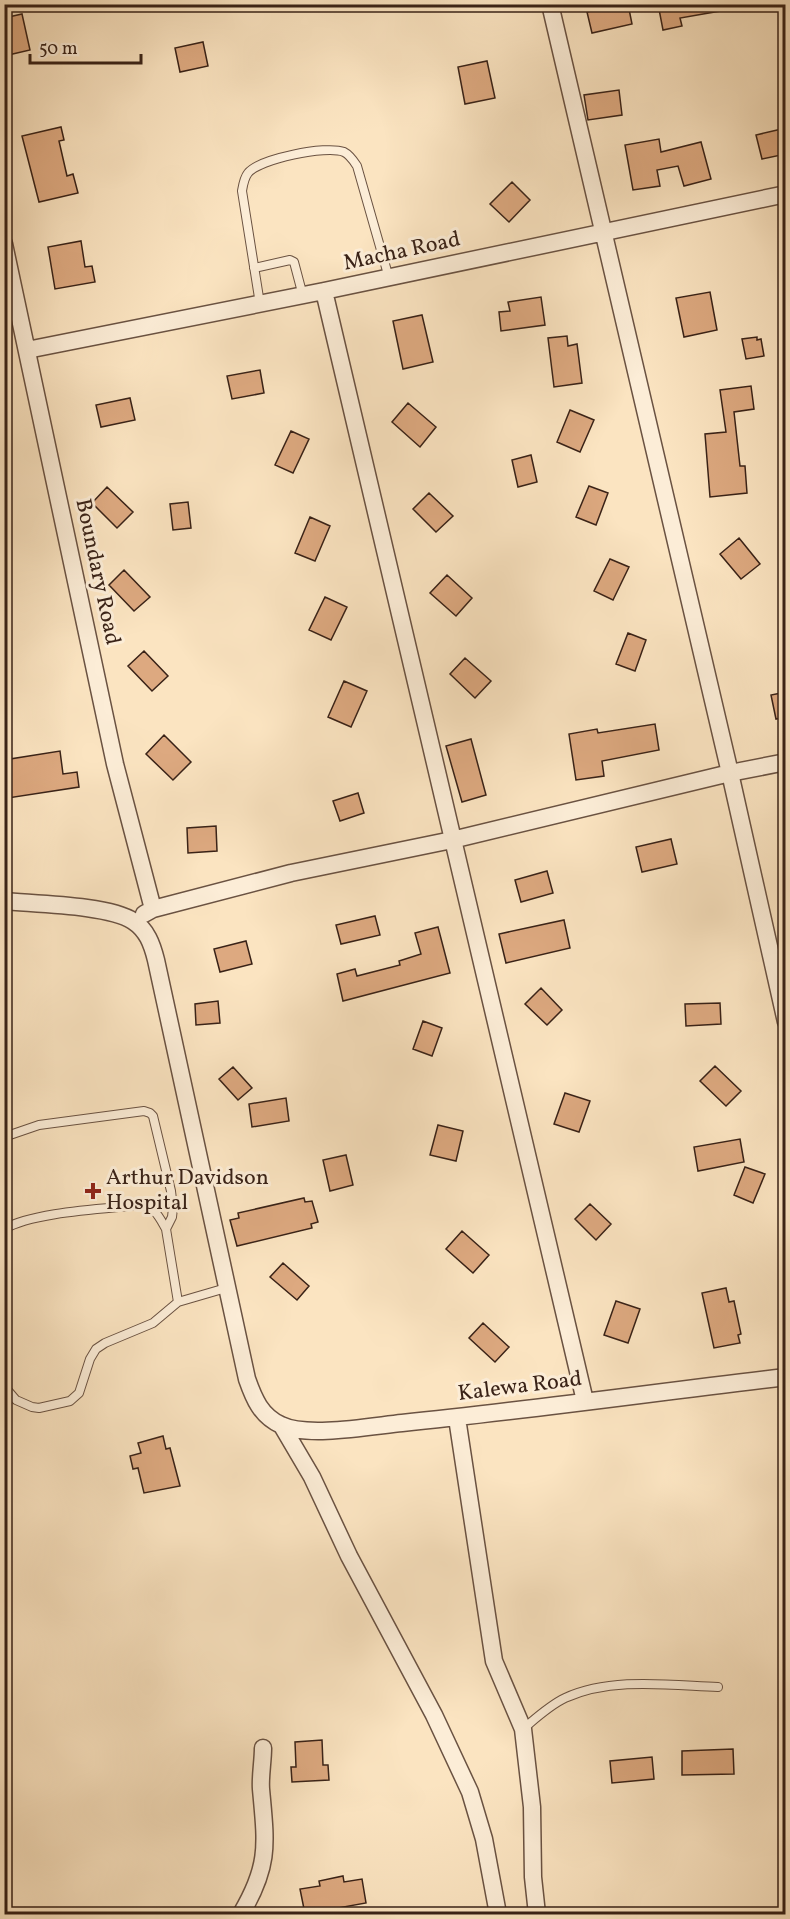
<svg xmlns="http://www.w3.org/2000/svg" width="790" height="1919" viewBox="0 0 790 1919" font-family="Vollkorn,serif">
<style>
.building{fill:#dda980;stroke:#392217;stroke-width:1.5}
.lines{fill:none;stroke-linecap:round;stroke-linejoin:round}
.service-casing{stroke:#6a5242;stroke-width:10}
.minor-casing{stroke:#6a5242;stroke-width:19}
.service{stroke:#fcedd7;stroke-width:8}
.minor{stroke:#fcedd7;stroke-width:16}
.poi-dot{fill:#8f2418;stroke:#fcedd7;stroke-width:2}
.labels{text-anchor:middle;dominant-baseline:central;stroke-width:6;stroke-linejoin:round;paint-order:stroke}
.street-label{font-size:22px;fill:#392217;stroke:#fcedd7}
.poi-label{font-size:22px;fill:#392217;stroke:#fcedd7;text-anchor:start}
</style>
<rect width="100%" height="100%" fill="#fbe4c1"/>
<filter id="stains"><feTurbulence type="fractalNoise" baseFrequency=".00333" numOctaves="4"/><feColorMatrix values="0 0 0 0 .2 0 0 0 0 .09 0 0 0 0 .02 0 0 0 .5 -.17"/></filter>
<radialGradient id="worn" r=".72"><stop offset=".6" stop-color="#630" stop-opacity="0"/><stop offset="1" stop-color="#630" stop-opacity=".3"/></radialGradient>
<path class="building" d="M620 4H628L632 24 592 33 587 12Z
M658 4H720V11L680 18 682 26 663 30Z
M22 14 30 50 4 56V18Z
M203 42 208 66 180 72 175 48Z
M487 61 495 98 465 104 458 67Z
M619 90 622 115 588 120 584 95Z
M61 127 64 140 59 141 67 176 73 174 78 193 39 202 22 136Z
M786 128V154L762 159 756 135Z
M659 139 661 152 701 142 711 179 684 186 678 166 657 170 660 186 633 190 625 145Z
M512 182 530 200 509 222 490 204Z
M81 241 85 267 92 266 95 282 55 289 48 247Z
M710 292 717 330 684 337 676 298Z
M541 297 545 325 501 331 499 312 510 311 508 302Z
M422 315 433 362 403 369 393 321Z
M567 336 568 346 577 344 582 383 554 387 548 338Z
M757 337V340L761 339 764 356 746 359 742 339Z
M260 370 264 393 232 399 227 376Z
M751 386 754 409 734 412 740 466H745L747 493 710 497 705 434 726 432 720 390Z
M130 398 135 420 101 427 96 405Z
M408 403 436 427 420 447 392 422Z
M570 410 594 420 580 452 557 442Z
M291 431 309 439 293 473 275 465Z
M531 455 537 482 518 487 512 460Z
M589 486 608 493 596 525 576 517Z
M107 487 133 512 117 528 92 503Z
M429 493 453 516 436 532 413 509Z
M188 502 191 528 173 530 170 504Z
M310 517 330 526 315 561 295 553Z
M739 538 760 564 741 579 720 554Z
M610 559 629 567 613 600 594 591Z
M124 570 150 597 134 611 109 585Z
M447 575 472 598 456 616 430 593Z
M325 597 347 607 331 640 309 630Z
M628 633 646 640 635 671 616 664Z
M144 651 168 676 152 691 128 666Z
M465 658 491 681 475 698 450 674Z
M344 681 367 691 351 727 328 717Z
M786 692V717L776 719 771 695Z
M655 724 659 750 602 761 604 776 576 780 569 734 597 729 598 733Z
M164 735 191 762 173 780 146 754Z
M471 739 486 795 462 802 446 746Z
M60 751 63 774 77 772 79 787 8 798 4 760Z
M358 793 364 813 340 821 333 801Z
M216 826 217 851 188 853 187 828Z
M671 839 677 864 642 872 636 847Z
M547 871 553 893 521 902 515 880Z
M375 916 380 935 341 944 336 925Z
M564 920 570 948 506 963 499 934Z
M438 927 450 973 343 1001 337 974 355 969 357 976 400 965 399 961 421 954 415 933Z
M246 941 252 964 220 972 214 949Z
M541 988 562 1010 547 1025 525 1004Z
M218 1001 220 1023 196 1025 195 1004Z
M720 1003 721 1024 686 1026 685 1004Z
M423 1021 442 1028 432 1056 413 1049Z
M715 1066 741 1091 726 1106 700 1081Z
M233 1067 252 1088 238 1100 219 1079Z
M565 1093 590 1101 579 1132 554 1124Z
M286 1098 289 1121 252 1127 249 1104Z
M438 1125 463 1131 456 1161 430 1155Z
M740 1139 744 1162 698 1171 694 1147Z
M346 1155 353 1185 330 1191 323 1160Z
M745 1167 765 1174 753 1203 734 1195Z
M304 1198 305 1202 312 1201 318 1222 311 1224 312 1228 237 1246 230 1220 239 1218 238 1213Z
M590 1204 611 1224 596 1240 575 1219Z
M462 1231 489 1255 473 1273 446 1249Z
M283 1263 309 1286 297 1300 270 1277Z
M726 1288 729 1302 734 1301 741 1334 738 1335 740 1343 714 1348 702 1293Z
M616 1301 640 1309 628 1343 604 1335Z
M483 1323 509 1347 495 1362 469 1338Z
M163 1436 166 1449 170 1448 180 1486 144 1493 138 1468 133 1469 130 1456 141 1453 138 1443Z
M322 1740 323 1765H328L329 1780 292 1782 291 1767H296L295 1742Z
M733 1749 734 1774 682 1775V1751Z
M652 1757 654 1779 612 1783 610 1761Z
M343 1876 344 1882 362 1879 366 1903 305 1914 300 1889 320 1886 319 1881Z"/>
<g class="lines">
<defs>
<path id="service" d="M254 268 290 260 294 262 303 296
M260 304 242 191C243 185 244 178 248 173 259 159 326 145 344 152 350 155 353 160 357 166L389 278
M4 1137 39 1125 144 1111 150 1113 153 1116 171 1191 173 1208 172 1217 166 1229 178 1302
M4 1229C33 1212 103 1209 139 1205 155 1207 158 1215 166 1229
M4 1386 16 1400 32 1407 39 1408 70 1401 79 1393 90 1359 96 1349 105 1343 153 1323 178 1302 226 1288
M523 1729C536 1718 550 1705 565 1698 611 1677 668 1685 718 1687"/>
<path id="minor" d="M550 4 730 773 786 1022
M4 244 115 764 153 909
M324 291 585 1401
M27 350 324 291 786 194
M4 901C35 904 109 905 133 921 147 930 152 944 156 960L247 1379C254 1399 261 1416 281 1425 307 1438 372 1426 402 1423 530 1410 658 1392 786 1377
M144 914 153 909 291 873 452 840 730 773 786 762
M457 1418 494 1661 523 1729 532 1807 533 1877 537 1914
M282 1426 312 1477 349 1556 434 1715 470 1792 484 1839 498 1914
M241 1914C270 1865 266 1844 261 1789 260 1777 263 1761 263 1748"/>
</defs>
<use href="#service" class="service-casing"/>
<use href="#minor" class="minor-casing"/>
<use href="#service" class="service"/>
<use href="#minor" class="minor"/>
</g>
<path class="poi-dot" d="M90 1182h6v6h6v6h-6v6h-6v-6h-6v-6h6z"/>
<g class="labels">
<g class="street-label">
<text transform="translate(402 252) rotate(-12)">Macha Road</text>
<text transform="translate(97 572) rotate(78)">Boundary Road</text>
<text transform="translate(520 1387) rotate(-7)">Kalewa Road</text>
</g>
<g class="poi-label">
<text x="106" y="1178">Arthur Davidson<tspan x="106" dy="25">Hospital</tspan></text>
</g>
</g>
<rect width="790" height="1919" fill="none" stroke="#fbe4c1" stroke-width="24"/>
<rect x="6" y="6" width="778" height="1907" fill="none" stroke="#392217" stroke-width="3"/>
<rect x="12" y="12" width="766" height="1895" fill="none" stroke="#392217" stroke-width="1.5"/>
<path d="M30 54v9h111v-9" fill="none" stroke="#392217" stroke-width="3"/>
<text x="39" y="54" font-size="18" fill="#392217" stroke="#fcedd7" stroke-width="4.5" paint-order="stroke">50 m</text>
<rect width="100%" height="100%" filter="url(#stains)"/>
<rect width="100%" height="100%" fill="url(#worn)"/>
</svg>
